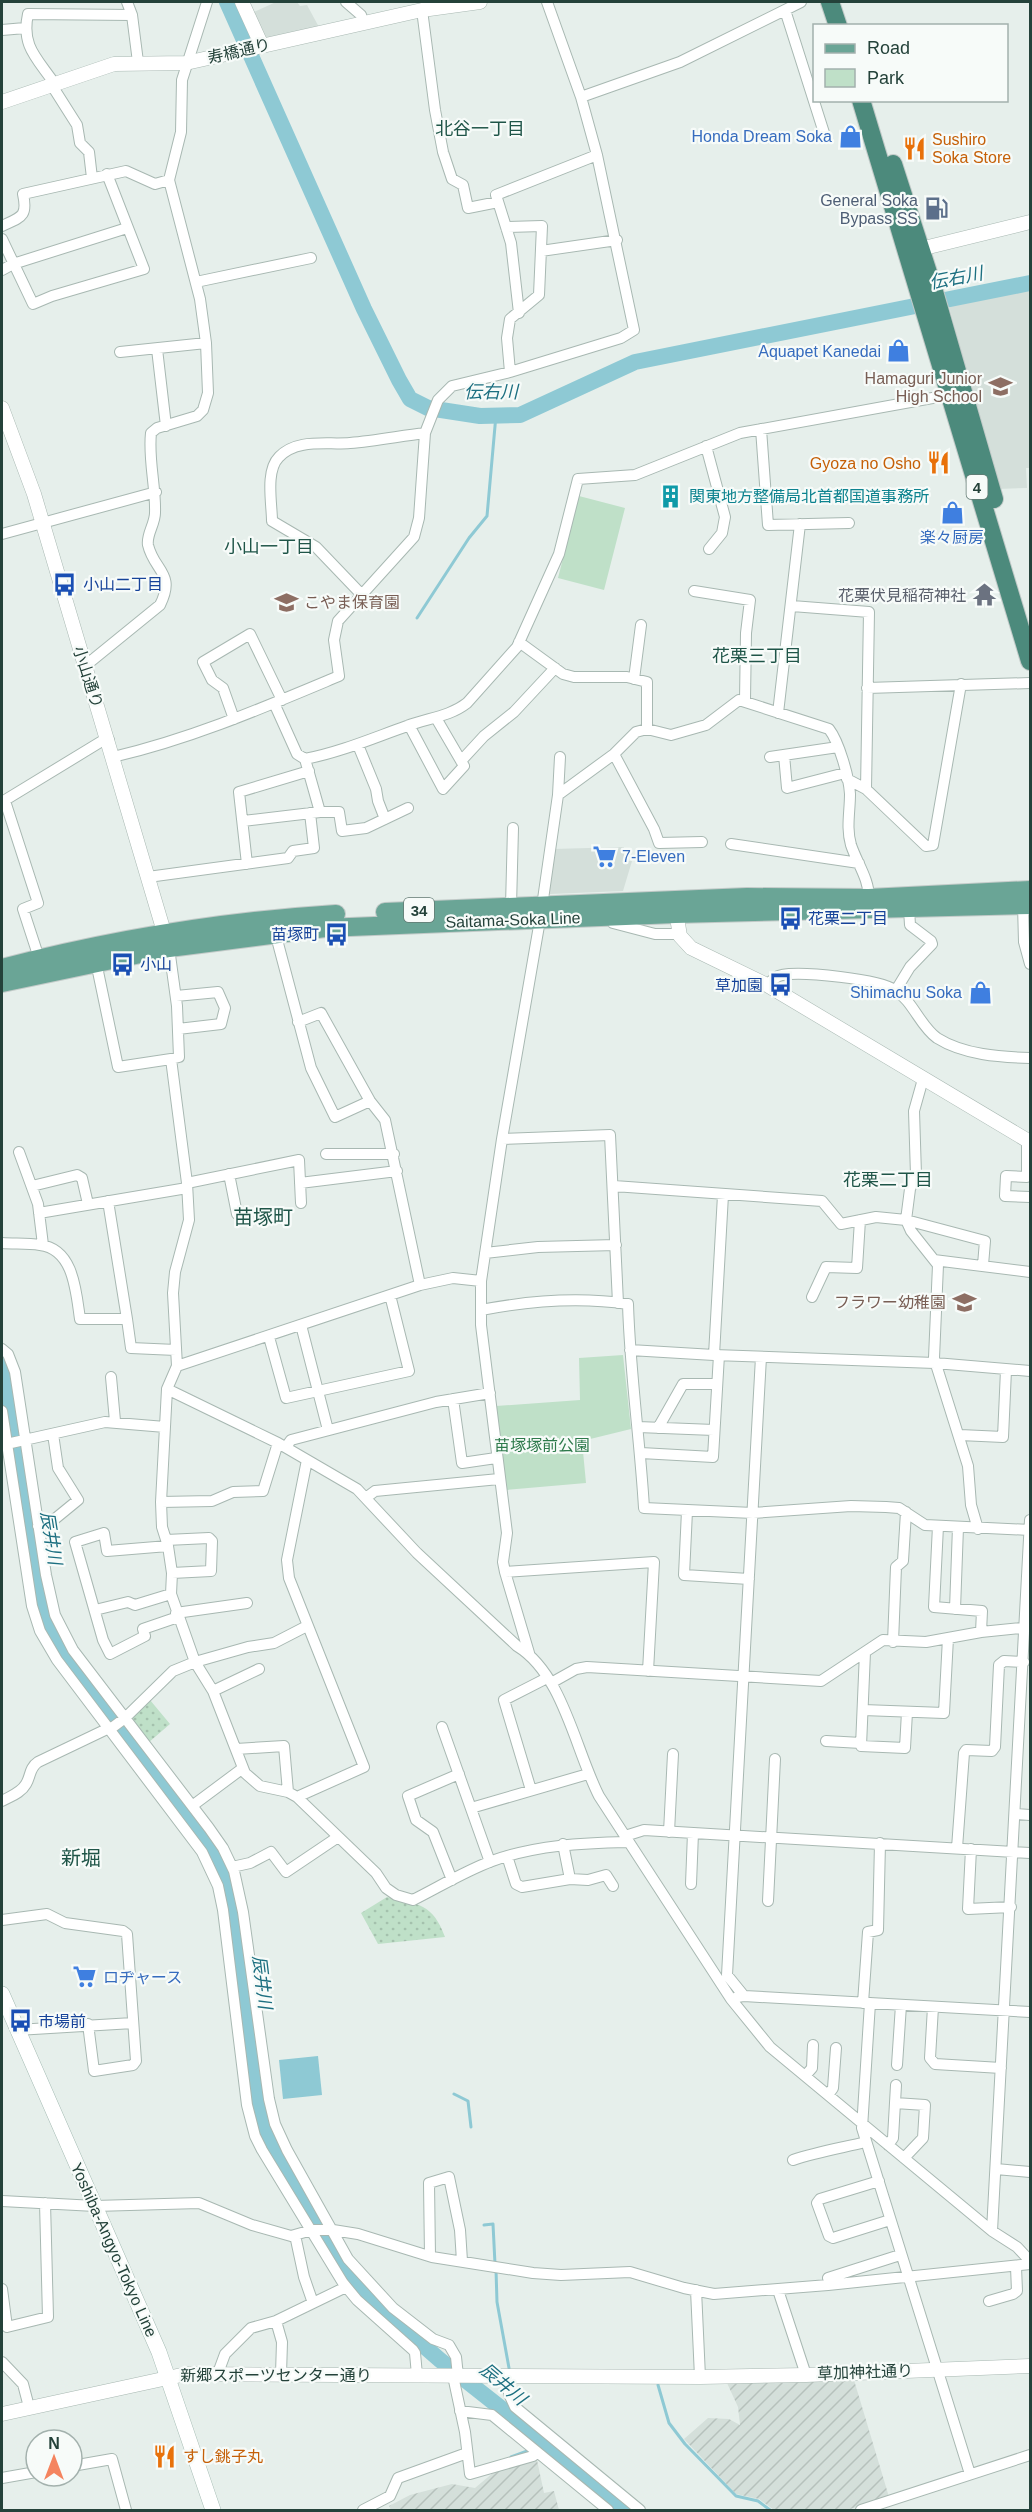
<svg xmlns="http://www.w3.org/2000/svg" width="1032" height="2512" viewBox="0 0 1032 2512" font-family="Helvetica,'Noto Sans JP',sans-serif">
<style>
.built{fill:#d4dfda}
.industrial{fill:url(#industrial-furrows)}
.grass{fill:url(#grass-dots)}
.park{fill:#bfe0c8}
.water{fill:#8ec9d4}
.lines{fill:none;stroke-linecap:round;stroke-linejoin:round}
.stream{stroke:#8ec9d4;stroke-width:3}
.river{stroke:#8ec9d4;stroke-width:16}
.minor-casing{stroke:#a8b8b2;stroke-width:12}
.tertiary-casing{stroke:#a8b8b2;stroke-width:15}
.secondary-casing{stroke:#a4bbb3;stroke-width:16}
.primary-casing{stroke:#c2cac8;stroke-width:20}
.trunk-casing{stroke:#c2cac8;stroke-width:20}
.minor{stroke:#fff;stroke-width:10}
.tertiary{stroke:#fff;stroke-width:14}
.secondary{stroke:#fff;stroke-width:15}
.primary{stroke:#6aa596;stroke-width:18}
.trunk{stroke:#4c8a7c;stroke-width:18}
.labels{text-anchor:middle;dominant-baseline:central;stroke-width:4.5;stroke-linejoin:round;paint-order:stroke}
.shield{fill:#f7fbf9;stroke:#637a73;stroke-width:1.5}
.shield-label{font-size:15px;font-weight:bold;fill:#24423a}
.street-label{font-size:16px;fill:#24423a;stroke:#f7fbf9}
.shop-label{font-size:16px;fill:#366cbe;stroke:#f7fbf9;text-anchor:end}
.food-label{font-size:16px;fill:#c56008;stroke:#f7fbf9;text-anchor:start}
.service-label{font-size:16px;fill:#4e5e75;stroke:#f7fbf9;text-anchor:end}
.education-label{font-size:16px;fill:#785e54;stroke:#f7fbf9;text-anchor:end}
.culture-label{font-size:16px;fill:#0d838f;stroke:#f7fbf9;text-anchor:start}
.transit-label{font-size:16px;fill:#164399;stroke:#f7fbf9;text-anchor:start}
.worship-label{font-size:16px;fill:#5b616d;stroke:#f7fbf9;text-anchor:end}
.park-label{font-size:16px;fill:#2d7a4b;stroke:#f7fbf9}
.neighbourhood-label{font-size:18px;fill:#1f5548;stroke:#f7fbf9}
.water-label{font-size:18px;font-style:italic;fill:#1c6f80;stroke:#f7fbf9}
.quarter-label{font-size:20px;fill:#1f5548;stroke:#f7fbf9}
</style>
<defs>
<pattern id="industrial-furrows" width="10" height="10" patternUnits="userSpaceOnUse" patternTransform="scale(1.5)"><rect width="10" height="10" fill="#d4dfda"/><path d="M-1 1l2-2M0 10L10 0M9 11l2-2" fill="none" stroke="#b6c1bc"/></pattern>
<pattern id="grass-dots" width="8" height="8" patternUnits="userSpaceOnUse" patternTransform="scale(1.5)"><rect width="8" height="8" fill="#bfe0c8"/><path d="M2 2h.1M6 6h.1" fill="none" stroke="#a4c1ad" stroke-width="1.8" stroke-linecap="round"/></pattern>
</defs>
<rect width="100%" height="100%" fill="#e6efeb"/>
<path class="built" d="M276 2H297L300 6 307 5 320 29 269 40 262 37 252 13Z
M1030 289V468H1026L1027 488 997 489 949 306Z
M624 847V861H632L623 891 550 894 547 892 553 849Z"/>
<path class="industrial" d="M854 2380 889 2497 847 2510H774L759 2499 736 2494 684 2439 708 2418 729 2419 740 2425 738 2407 727 2383Z
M537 2460 544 2493 554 2491 559 2510H391L389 2506 410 2495 452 2484 475 2488 494 2472Z"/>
<path class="grass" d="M150 1700 170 1724 148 1743 132 1721V1716Z
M387 1897C419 1904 433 1904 445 1937L378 1944 361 1913Z"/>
<path class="park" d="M579 496 625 508 604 590 558 578Z
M623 1355 631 1429 582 1441 586 1483 506 1490 496 1406 580 1400 579 1358Z"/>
<path class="water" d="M318 2056 322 2095 283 2099 279 2060Z"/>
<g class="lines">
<path class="stream" d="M417 618 469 538 487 516 496 415
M454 2094 468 2101 471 2127
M484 2225 493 2224 495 2264
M496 2270 497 2302 509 2368
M658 2385 669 2423 685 2444 736 2496 758 2501 770 2510
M537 2448 546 2445
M511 2457 530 2450"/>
<path class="river" d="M227 2 364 309 399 380 410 399 428 408 480 416 520 415 635 362 1030 283
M2 1361 5 1369 41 1605 50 1630 69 1663 217 1856 226 1878 232 1901 259 2109 275 2152 335 2255 362 2292 440 2360 535 2435 624 2510"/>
<defs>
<path id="minor" d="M127 2 132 15 138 62
M346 2 361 15 364 23
M422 10 435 110 443 152 452 179 463 185 468 208 498 202
M785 10 825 136
M2 30 25 28
M54 83C37 58 21 46 28 14L132 15
M51 84 77 125 80 143 89 152 92 178
M581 97 680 62 801 2
M2 226C21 217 28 217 23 194L126 171 155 184 169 180
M506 227 542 226 539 295 510 319 507 338 510 372
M2 239 33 304 52 296 144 269 107 174
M541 251 617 240
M2 270 13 264 127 228
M196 282 311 258
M519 313 511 243 496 195 597 155
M157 349 166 426
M120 352 206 343
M761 429 768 525 849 523
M706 446 725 517 722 533 709 549
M2 534 156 492
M694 591 750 600 746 633 745 700
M361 594 316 547 272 521C272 504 265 471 279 457 297 438 327 445 350 443 375 441 400 436 425 433
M792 606 869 612 866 789
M519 642 563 674 574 677H627L647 682V729L671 735 706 725 739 700 829 729C839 742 849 777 850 794 850 812 846 828 851 845 857 863 869 879 869 898
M85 666 160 605C176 573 154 571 148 545 146 535 155 524 155 513 156 487 148 459 151 433L157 428 197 416 203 410 208 393 206 343 200 299 169 180 181 132 182 80 207 2
M634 679 641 625
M867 688 1030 683
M274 703 297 754 305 759 320 812
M778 713 800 524
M234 719 223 688 212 680 203 662 250 634 282 700
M409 725 443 789 464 766 436 718
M358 745 376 789 378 801 385 819
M614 754 654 829 659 843 702 842
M784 755 787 788 845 773
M113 757C191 739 265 707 339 676L334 640 338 621 414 537 419 518 425 433 438 400 452 386 510 372 621 338 634 330 597 155 581 97 547 2
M770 757 838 747
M305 759C341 752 373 738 407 726 427 718 449 717 467 703L517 647 559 554 578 479 635 475 740 433 949 395
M461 761 484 736 514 712 555 668
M847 779 866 789 926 846 933 845 961 684
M558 795 614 754 636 732 647 729
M5 801 38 903 23 909 39 958
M2 802 102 741 109 740
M243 821 320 812H339L342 831 366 828 408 808
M731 844 859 863
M247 864 239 792 309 771
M148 877 288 858 293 851 314 848 310 813
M1023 905 1024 942 1030 964
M511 906 513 828
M612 919 613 923 655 934H679
M275 932 311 1068 335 1117 370 1101
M169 948 177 1006 179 1057 171 1059 187 1183 189 1220 175 1272 173 1293 177 1366
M96 962 118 1067 171 1059
M767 985C772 980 776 976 782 975 802 971 879 979 895 990 913 1001 920 1026 937 1038 964 1055 1000 1057 1030 1058
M896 990 910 967 932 944 931 941 910 925 909 909
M176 996 218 992 225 1008 221 1024 178 1029
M298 1022 321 1013 370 1101 385 1120 420 1285
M923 1079 914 1111 916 1175 910 1189 906 1220 911 1231 938 1265 934 1358 968 1466 971 1505 978 1529
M502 1139 610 1135 618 1303
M1027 1139V1177L1006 1176 1005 1196 1030 1197
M19 1152 38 1204 43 1245
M326 1154H394
M229 1174 237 1214
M187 1183 299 1160 301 1203
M300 1183 397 1171
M32 1186 77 1175 82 1178 88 1204
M614 1186 822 1201 841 1224 876 1217 906 1220 985 1241 983 1265
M108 1201 127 1319
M39 1213 187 1188
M2 1243C14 1244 27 1243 40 1245 74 1249 76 1292 80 1319H127L131 1348 176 1350
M485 1253 538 1247 616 1245
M934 1260 1030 1272
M481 1281 453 1278 420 1285 177 1366 167 1389 161 1502 162 1527 168 1546 172 1573 171 1594 195 1662 213 1691 245 1773 260 1786 288 1792 297 1797 376 1873 386 1888 396 1895 413 1900C439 1887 465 1871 492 1861 536 1845 582 1843 628 1842
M812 1297 826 1267 857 1268 860 1220
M481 1310C528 1301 580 1297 628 1304 630 1373 640 1440 644 1508L753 1513 851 1506 886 1507 899 1508 925 1525 1030 1530
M301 1325 328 1430
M269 1337 286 1398 409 1371 390 1295
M2 1349 8 1354 15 1372 46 1575 55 1615 73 1650 209 1828 223 1848 234 1871 243 1912 269 2099 275 2124 287 2150 348 2259 393 2308 433 2339 449 2345 456 2357 458 2376
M630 1350 714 1355 935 1363 1030 1371
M714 1355 723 1195
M111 1377 115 1421
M167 1389 278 1443 357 1489 417 1553 517 1646C563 1674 575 1749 599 1796L731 1999 770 2047 992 2231 1017 2247 1030 2261
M453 1399 462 1463 496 1458
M2 1411 32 1606 40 1631 57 1660 202 1852 218 1886 223 1910 247 2105 255 2136 262 2150 343 2283 357 2300 413 2350 415 2353 417 2375
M638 1427 714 1430
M658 1428 683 1384H717
M960 1435 1003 1437 1006 1370
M2 1445 105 1422 165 1427
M286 1447 291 1440 436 1402 490 1393
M641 1453 713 1457 719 1355
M367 1497 375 1491 499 1479
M161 1502 212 1501 233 1492 263 1491 278 1443
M687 1511 684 1575 749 1579
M38 1526 56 1518 78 1500 58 1468 53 1434
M938 1526 934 1607 982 1611 981 1632
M166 1540 209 1538 212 1541 211 1571 172 1573
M168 1546 107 1551 104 1533 75 1542 103 1640 110 1654 145 1636 143 1629 178 1617
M505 1572 654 1562 648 1671
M955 1609 958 1527
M95 1610 128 1602 135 1605 171 1594
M176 1613 247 1603
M893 1642 896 1567 903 1561 906 1512
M865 1652 861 1746 905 1748 907 1712
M529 1653 505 1572 503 1562 507 1533 481 1325V1281L502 1139 540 920 558 795 560 757
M551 1683 576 1669 587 1667 821 1681 883 1640 926 1642 981 1632 1030 1627
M213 1691 259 1669
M863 1710 944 1713 948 1638
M442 1727 490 1862
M109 1730 125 1718 173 1671 195 1662 248 1647 274 1643 307 1626
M826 1741 861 1743
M236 1749 284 1746 288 1792
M531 1790 504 1700 547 1678
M297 1797 364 1767 289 1578 287 1560 307 1460
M2 1801C11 1796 21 1793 26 1784 31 1776 29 1768 38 1762L107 1729
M192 1806 243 1768
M471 1808 588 1774
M1015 1814 1030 1815
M669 1832 673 1754
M625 1836 644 1830 1030 1853
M563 1844 570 1879 588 1880 606 1875 613 1886
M957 1848 964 1753 966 1750 992 1751 995 1747 999 1665 1004 1661 1024 1662
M971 1849 968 1909 1011 1907
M507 1856 516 1884 522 1887 570 1879
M232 1867 250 1863 271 1852 286 1872 338 1837
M452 1880 433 1832 416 1820 408 1796 459 1774
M691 1884 693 1833
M768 1901 775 1759
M2 1920 47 1914 65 1923 123 1931 127 1934 136 2061 133 2065 94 2071 88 2024
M744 1996 727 1975 761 1357
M737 1997 744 1996 1030 2012
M863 2003 868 1932 878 1930 880 1843
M870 2003 862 2128 970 2474
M933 2007 930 2058 935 2064 1001 2068
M17 2030 133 2023
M897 2065 901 2005
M805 2076 812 2068 813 2045
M828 2095 833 2088 836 2048
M895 2103 925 2105 923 2138 904 2158
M888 2145 893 2138 896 2085
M793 2160C817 2152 841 2148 866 2142
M996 2169 1030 2172
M879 2181 820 2199 817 2203 829 2236 833 2238 890 2220
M2 2201 95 2206 199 2203 252 2225 291 2236 312 2230H333L358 2234 432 2257 533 2273 561 2275 630 2272 684 2288 714 2294 828 2285 1030 2264
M992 2231 1030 1520
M295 2235 304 2277 313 2303
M430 2256 429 2183 449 2177 460 2230 462 2261
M828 2278 900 2255
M2 2289 7 2327 48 2317 45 2203
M696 2290 700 2377
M778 2290 806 2375
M989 2301 1013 2294 1017 2291 1016 2267
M276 2321 282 2342 281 2374
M2 2362 23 2384 29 2407
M218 2373 225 2354 251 2328 276 2321 346 2287
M453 2376 465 2432 470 2474 533 2456 537 2452
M509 2376V2394L515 2407 640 2510
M460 2411 492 2415 608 2510
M72 2466 112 2459 126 2510
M2 2478 36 2472
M363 2510 390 2496 398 2478 467 2453
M861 2510 1030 2455"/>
<path id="tertiary" d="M242 2 262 46
M2 102 114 64 186 63 422 10 480 2
M912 251 1030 222
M2 408 34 494 167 942
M675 905 680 936 691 948 767 985 1030 1142
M2 2414 186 2374 700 2377 806 2375 1030 2366"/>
<path id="secondary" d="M2 1994 159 2352 213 2510"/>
<path id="primary" d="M385 912 747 897 869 898 1030 890
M2 968C110 940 224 921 336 914
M2 983 169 948 325 928 675 914 1030 905"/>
<path id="trunk" d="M830 2 838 26
M861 100 1030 661
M893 164 933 288 994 499"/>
</defs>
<use href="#minor" class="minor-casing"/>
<use href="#tertiary" class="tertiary-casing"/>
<use href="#secondary" class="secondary-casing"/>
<use href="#primary" class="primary-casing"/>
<use href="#trunk" class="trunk-casing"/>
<use href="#minor" class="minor"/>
<use href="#tertiary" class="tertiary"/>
<use href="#secondary" class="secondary"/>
<use href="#primary" class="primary"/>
<use href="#trunk" class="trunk"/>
</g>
<defs>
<symbol id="shop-bare" viewBox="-9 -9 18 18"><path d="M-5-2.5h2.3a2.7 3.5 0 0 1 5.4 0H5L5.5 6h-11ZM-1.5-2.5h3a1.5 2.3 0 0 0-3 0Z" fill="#3f7fe0" stroke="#f7fbf9" stroke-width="2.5" paint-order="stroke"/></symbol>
<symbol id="restaurant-bare" viewBox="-9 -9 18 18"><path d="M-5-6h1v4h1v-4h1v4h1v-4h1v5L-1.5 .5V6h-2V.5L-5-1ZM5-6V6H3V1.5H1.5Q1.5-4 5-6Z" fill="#e8710a" stroke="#f7fbf9" stroke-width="2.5" paint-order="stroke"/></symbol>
<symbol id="fuel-bare" viewBox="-9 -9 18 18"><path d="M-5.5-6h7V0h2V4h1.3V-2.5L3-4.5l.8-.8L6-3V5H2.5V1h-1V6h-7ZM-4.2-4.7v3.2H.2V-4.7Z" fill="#5c6f8a" stroke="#f7fbf9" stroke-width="2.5" paint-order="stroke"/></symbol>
<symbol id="school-bare" viewBox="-9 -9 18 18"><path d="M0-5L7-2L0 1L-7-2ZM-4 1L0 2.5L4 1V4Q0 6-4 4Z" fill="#8d6e63" stroke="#f7fbf9" stroke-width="2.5" paint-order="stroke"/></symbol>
<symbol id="building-bare" viewBox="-9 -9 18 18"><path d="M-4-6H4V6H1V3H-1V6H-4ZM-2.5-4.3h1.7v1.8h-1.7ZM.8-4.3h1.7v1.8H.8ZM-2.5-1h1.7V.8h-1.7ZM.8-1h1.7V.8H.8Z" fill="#0f9aa8" stroke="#f7fbf9" stroke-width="2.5" paint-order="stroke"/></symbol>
<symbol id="bus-bare" viewBox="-9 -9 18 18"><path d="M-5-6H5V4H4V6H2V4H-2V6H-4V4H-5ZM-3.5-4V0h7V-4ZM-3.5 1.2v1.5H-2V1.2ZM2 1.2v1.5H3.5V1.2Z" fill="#1a4fb4" stroke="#f7fbf9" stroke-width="2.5" paint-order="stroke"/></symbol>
<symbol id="temple-bare" viewBox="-9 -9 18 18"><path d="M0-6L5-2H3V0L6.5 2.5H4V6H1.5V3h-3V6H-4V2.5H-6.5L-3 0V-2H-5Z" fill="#6b7280" stroke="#f7fbf9" stroke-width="2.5" paint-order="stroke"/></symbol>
<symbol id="supermarket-bare" viewBox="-9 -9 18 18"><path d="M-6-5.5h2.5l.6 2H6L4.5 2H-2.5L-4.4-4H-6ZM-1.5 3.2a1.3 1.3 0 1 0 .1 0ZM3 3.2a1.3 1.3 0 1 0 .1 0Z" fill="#3f7fe0" stroke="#f7fbf9" stroke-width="2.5" paint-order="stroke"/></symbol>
</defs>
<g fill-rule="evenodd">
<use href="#shop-bare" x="834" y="120" width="33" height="33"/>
<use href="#restaurant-bare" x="898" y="132" width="33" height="33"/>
<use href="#fuel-bare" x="920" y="192" width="33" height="33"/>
<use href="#shop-bare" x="882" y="334" width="33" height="33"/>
<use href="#school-bare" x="984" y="370" width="33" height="33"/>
<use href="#restaurant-bare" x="922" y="446" width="33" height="33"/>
<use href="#building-bare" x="654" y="480" width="33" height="33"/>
<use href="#shop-bare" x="936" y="496" width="33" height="33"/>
<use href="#bus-bare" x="48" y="568" width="33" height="33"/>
<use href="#temple-bare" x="968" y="578" width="33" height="33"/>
<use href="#school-bare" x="270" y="586" width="33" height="33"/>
<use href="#supermarket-bare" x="588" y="840" width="33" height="33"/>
<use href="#bus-bare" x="774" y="902" width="33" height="33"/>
<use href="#bus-bare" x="320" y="918" width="33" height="33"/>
<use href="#bus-bare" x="106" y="948" width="33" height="33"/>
<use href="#bus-bare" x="764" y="968" width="33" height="33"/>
<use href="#shop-bare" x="964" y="976" width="33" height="33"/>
<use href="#school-bare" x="948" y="1286" width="33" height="33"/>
<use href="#supermarket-bare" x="68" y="1960" width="33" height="33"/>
<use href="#bus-bare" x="4" y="2004" width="33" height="33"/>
<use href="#restaurant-bare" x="148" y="2440" width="33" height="33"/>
</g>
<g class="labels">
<g class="shield">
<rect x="966.5" y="475" width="21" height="24" rx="4.5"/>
<rect x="404" y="898" width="30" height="24" rx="4.5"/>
</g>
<g class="shield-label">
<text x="977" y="487">4</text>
<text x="419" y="910">34</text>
</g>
<g class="street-label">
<text transform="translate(239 51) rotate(-13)">寿橋通り</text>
<text transform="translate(88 677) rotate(72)">小山通り</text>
<text transform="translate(513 920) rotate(-2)">Saitama-Soka Line</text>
<text transform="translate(114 2250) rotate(66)">Yoshiba-Angyo-Tokyo Line</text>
<text transform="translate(865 2372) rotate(-2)">草加神社通り</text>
<text x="276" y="2375">新郷スポーツセンター通り</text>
</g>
<g class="shop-label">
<text x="832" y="136">Honda Dream Soka</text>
<text x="881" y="351">Aquapet Kanedai</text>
<text x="952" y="537" text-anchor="middle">楽々厨房</text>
<text x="622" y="856" text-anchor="start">7-Eleven</text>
<text x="962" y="992">Shimachu Soka</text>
<text x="103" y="1977" text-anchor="start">ロヂャース</text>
</g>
<g class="food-label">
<text x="932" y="139">Sushiro<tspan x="932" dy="18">Soka Store</tspan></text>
<text x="921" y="463" text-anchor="end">Gyoza no Osho</text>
<text x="183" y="2456">すし銚子丸</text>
</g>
<g class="service-label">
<text x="918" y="200">General Soka<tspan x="918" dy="18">Bypass SS</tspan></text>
</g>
<g class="education-label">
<text x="982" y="378">Hamaguri Junior<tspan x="982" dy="18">High School</tspan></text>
<text x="304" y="602" text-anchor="start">こやま保育園</text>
<text x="946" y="1302">フラワー幼稚園</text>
</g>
<g class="culture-label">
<text x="689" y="496">関東地方整備局北首都国道事務所</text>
</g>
<g class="transit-label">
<text x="83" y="584">小山二丁目</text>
<text x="808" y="918">花栗二丁目</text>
<text x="319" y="934" text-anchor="end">苗塚町</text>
<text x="140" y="964">小山</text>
<text x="763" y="985" text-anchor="end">草加園</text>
<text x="38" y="2021">市場前</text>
</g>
<g class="worship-label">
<text x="966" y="595">花栗伏見稲荷神社</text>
</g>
<g class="park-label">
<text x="542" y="1445">苗塚塚前公園</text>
</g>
<g class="neighbourhood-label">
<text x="480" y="129">北谷一丁目</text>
<text x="269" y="547">小山一丁目</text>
<text x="757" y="656">花栗三丁目</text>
<text x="888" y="1180">花栗二丁目</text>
</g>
<g class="water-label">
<text transform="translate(956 278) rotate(-11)">伝右川</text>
<text x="491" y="392">伝右川</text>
<text transform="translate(51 1538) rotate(81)">辰井川</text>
<text transform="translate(262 1982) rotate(83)">辰井川</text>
<text transform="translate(503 2384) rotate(40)">辰井川</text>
</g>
<g class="quarter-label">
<text x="263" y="1217">苗塚町</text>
<text x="81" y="1858">新堀</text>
</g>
</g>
<rect width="1032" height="2512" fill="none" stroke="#24423a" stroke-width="6"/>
<rect x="813" y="24" width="195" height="78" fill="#f7fbf9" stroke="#a3b1ad" stroke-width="1.5"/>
<rect x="825" y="44" width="30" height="9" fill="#6aa596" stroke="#a3b1ad" stroke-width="1.5"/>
<text x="867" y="54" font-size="18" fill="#24423a">Road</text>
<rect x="825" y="69" width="30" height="18" fill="#bfe0c8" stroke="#a3b1ad" stroke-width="1.5"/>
<text x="867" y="84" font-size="18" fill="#24423a">Park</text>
<g transform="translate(54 2458)"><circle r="28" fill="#f7fbf9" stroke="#a3b1ad" stroke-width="1.5"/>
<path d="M0-4.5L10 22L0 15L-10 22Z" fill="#f4845f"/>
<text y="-9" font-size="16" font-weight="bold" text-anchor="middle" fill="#24423a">N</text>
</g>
</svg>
